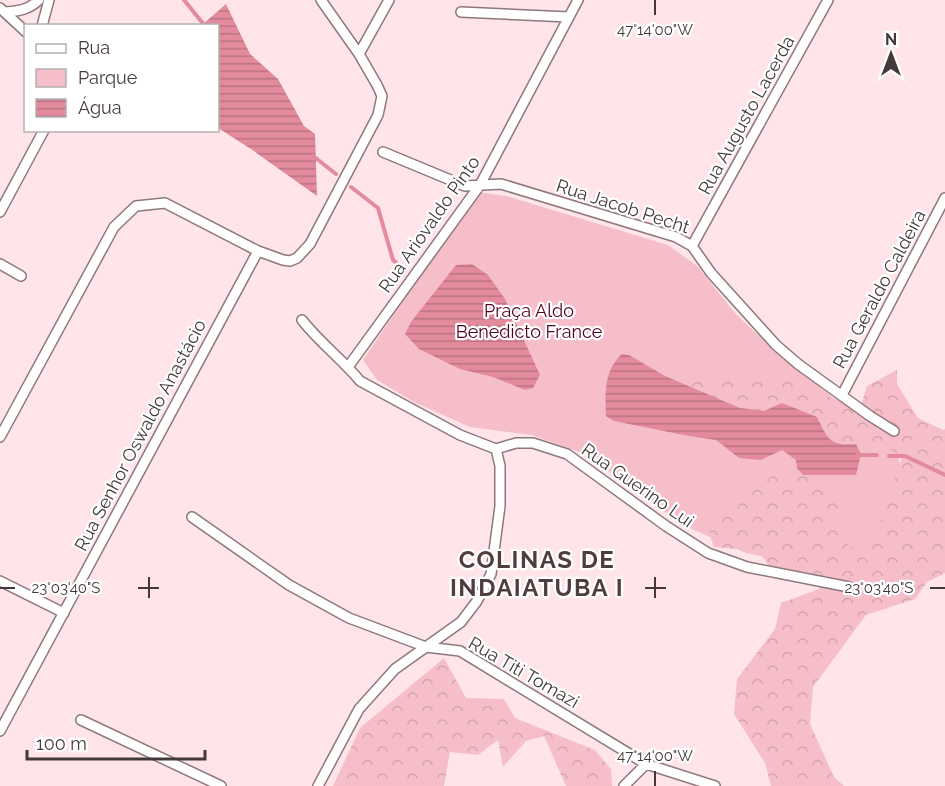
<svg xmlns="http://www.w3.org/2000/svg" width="945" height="786" viewBox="0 0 945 786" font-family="Raleway,sans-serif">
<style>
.green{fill:#f6bec8}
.forest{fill:url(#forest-crowns)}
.water{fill:url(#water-rules)}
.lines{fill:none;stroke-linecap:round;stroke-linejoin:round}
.stream{stroke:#e38b9d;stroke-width:4}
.street-casing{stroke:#8e787b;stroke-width:12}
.street{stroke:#fff;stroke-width:9}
.ticks{fill:none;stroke:#43393b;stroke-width:2}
.labels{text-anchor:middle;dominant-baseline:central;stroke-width:4.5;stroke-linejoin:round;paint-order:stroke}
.street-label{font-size:18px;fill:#43393b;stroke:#fff}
.park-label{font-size:18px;fill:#51021f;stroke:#fff}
.district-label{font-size:24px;font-weight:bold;letter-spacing:1.5px;fill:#513d40;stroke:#fff}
.ticks-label{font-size:15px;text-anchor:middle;fill:#43393b;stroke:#fff;stroke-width:4.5;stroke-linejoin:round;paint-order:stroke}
</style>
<defs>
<pattern id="forest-crowns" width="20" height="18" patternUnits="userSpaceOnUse" patternTransform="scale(1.5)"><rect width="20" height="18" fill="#f6bec8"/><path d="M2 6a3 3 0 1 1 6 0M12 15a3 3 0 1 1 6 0" fill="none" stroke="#d4a4ad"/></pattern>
<pattern id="water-rules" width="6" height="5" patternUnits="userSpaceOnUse" patternTransform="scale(1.5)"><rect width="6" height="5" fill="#e38b9d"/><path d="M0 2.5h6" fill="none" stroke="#ba7381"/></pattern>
</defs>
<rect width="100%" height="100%" fill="#ffe5e9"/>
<path class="green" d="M477 192 506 196 668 245 697 266 735 313 783 359 839 402 895 440 901 471 883 580 746 553 683 525 585 454 532 435 470 427 414 402 377 380 363 360Z"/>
<path class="forest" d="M897 370V384L918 418 943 430 945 429V573L927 582 915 599 866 615 813 687 810 724 834 777 844 786H771L765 763 734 714 737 679 775 629 781 603 819 589 827 576 776 575 758 551 714 547 707 527 785 466 837 493 846 543 868 561 902 457 888 448 822 449 734 418 668 382 774 375 860 409 867 386Z
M444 658 466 698 504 699 515 718 595 750 611 769 612 786H566L544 736 526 741 503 767 498 740 478 755 450 752 444 786H333L360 728Z"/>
<path class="water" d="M226 4 250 54 278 79 304 126 315 134 317 196 251 149 218 128V26L202 25Z
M472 264 488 275 505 299 540 375 533 388 525 390 493 377 460 369 419 349 405 334 411 322 456 265Z
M622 354 629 355 665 376 740 408 764 411 782 403 817 417C828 439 829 446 856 444L861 454 856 475H803L797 468 796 460 782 450 761 460 739 458 716 440 689 436 614 421 606 416C605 394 604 370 622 354Z"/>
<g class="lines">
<path class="stream" d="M184 0 205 26
M313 156 336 174
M351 187 378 208 393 260 402 268
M857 455H877
M889 456H905L945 475"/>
<defs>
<path id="street" d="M0 8 26 32
M5 12C19 11 28 10 39 0
M461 12 569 17
M42 26 49 0
M359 54 389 0
M383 152 465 186 501 184 676 237 692 246 711 273 776 345 798 364 870 416 894 431
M0 212 44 130
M692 246 828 0
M0 264 21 276
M302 320C320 343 342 359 360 381L460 435 496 449 516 443H533L567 454 666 526 708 553 747 567 849 587
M348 367 480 185 578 0
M842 395 945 198
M0 437 114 227 136 206 165 203 258 251 283 260 290 261 297 258 310 244 378 115 382 96 377 85 359 54 321 0
M192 517 289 585 349 618 426 647 460 651 646 764 715 786
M0 581 64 613
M81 720 221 786
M0 731 258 251
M318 786 359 709 395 669 461 622 477 601 491 574 500 506V466L496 449
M624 786 646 764"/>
</defs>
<use href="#street" class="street-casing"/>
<use href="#street" class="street"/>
</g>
<path class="ticks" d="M655 0V15M149 577V598M655 577V598M0 588H15M138 588H159M645 588H666M930 588H945M655 771V786"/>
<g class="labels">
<g class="street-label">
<text transform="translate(746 115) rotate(-61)">Rua Augusto Lacerda</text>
<text transform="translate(623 206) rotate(18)">Rua Jacob Pecht</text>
<text transform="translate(429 224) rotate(-55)">Rua Ariovaldo Pinto</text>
<text transform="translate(879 289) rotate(-62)">Rua Geraldo Caldeira</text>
<text transform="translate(140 435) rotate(-62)">Rua Senhor Oswaldo Anastácio</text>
<text transform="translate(638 485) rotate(35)">Rua Guerino Lui</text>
<text transform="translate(524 672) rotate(30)">Rua Titi Tomazi</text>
</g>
<g class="park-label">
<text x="529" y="310">Praça Aldo<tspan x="529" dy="21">Benedicto France</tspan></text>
</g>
<g class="district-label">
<text x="537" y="559">COLINAS DE<tspan x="537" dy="28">INDAIATUBA I</tspan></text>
</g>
</g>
<g class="ticks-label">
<text x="655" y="35">47°14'00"W</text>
<text x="66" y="593">23°03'40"S</text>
<text x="879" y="593">23°03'40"S</text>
<text x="655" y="761">47°14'00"W</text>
</g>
<rect x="24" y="24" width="195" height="108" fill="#ffffff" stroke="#b4b0b1" stroke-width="1.5"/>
<rect x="36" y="44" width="30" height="9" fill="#ffffff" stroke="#b4b0b1" stroke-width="1.5"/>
<text x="78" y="54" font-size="18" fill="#43393b">Rua</text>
<rect x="36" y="69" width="30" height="18" fill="#f6bec8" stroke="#b4b0b1" stroke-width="1.5"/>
<text x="78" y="84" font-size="18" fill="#43393b">Parque</text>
<rect x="36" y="99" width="30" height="18" fill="url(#water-rules)" stroke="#b4b0b1" stroke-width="1.5"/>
<text x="78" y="114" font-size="18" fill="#43393b">Água</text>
<g transform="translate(891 54)" stroke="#ffffff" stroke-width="4.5" paint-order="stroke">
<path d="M0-4.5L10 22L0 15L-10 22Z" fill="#43393b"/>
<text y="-9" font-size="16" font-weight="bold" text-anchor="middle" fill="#43393b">N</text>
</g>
<path d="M27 750v9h178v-9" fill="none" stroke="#43393b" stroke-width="3"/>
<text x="36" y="750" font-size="18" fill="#43393b" stroke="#ffffff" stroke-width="4.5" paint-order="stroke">100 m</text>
</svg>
